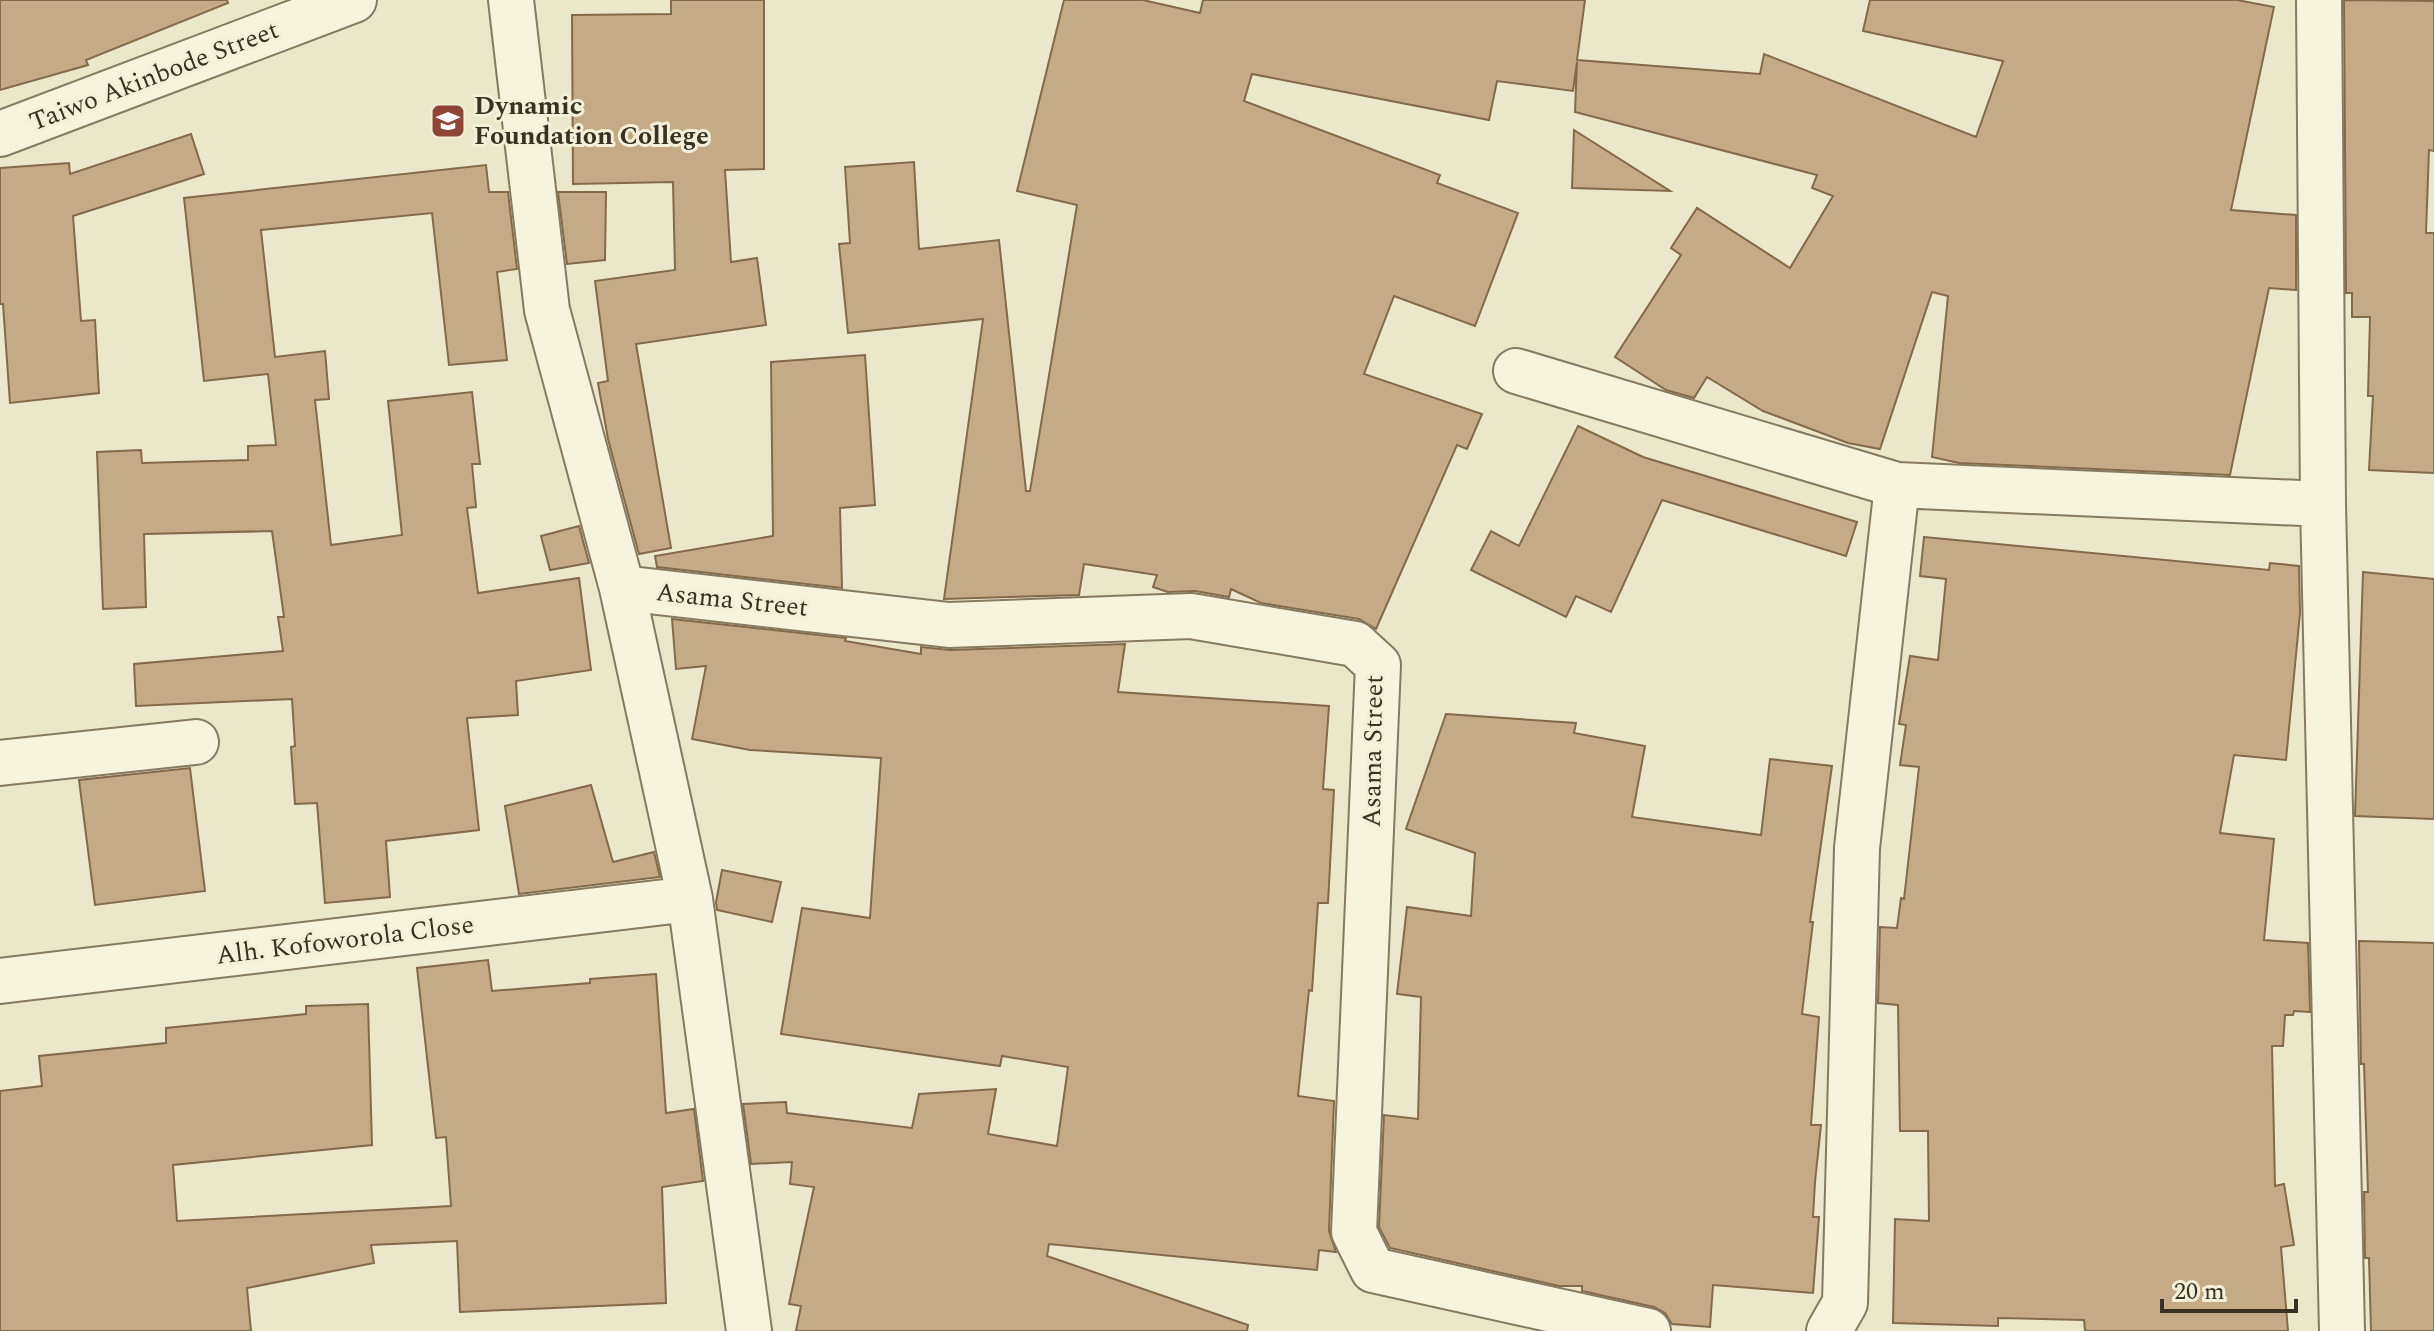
<svg xmlns="http://www.w3.org/2000/svg" width="2434" height="1331" viewBox="0 0 2434 1331" font-family="Spectral,serif">
<style>
.building{fill:#c5ab85;stroke:#836a49;stroke-width:2}
.lines{fill:none;stroke-linecap:round;stroke-linejoin:round}
.minor-casing{stroke:#867b61;stroke-width:48}
.minor{stroke:#f6f3de;stroke-width:44}
.labels{text-anchor:middle;dominant-baseline:central;stroke-width:6;stroke-linejoin:round;paint-order:stroke}
.street-label{font-size:26px;fill:#393123;stroke:#f3f0da}
.poi-label{font-size:26px;font-weight:bold;fill:#393123;stroke:#f3f0da;text-anchor:start}
</style>
<rect width="100%" height="100%" fill="#ebe7cb"/>
<path class="building" d="M0 0H227L228 3 86 60 88 65 0 90Z
M671 0H764V169L725 170 731 262 757 258 766 325 636 344 671 548 639 554 608 439 598 383 608 381 595 281 675 270 673 182 573 184 572 15 671 14Z
M1064 0H1143L1200 13 1203 0H1585L1577 60 1760 74 1764 54 1976 137 2003 61 1863 31 1870 0H2237L2274 7 2231 210 2296 215V290L2269 288 2230 475 1959 463 1932 457 1948 296 1932 292 1880 449 1848 443 1763 411 1707 377 1694 398 1666 390 1615 357 1681 255 1671 248 1697 208 1790 268 1833 196 1812 188 1817 175 1575 112 1577 62 1573 91 1497 81 1489 120 1252 74 1244 101 1440 175 1437 183 1518 213 1475 326 1394 296 1364 374 1482 414 1467 449 1457 445 1376 629 1359 619 1261 603 1231 589 1229 597 1195 591 1168 592 1153 587 1157 575 1084 564 1079 595 944 599 983 319 848 333 839 244 850 243 845 167 914 162 919 249 999 240 1026 491H1030L1077 205 1017 191Z
M2344 0 2434 1V151L2429 150 2426 233H2434V473L2369 470 2373 396H2368L2370 317H2352V293H2346Z
M1574 130 1670 191 1572 188Z
M191 134 204 174 73 216 81 321 95 320 99 393 10 403 3 304H0V168L69 163 70 174Z
M486 165 489 192H508L517 269 497 272 507 360 449 365 432 213 261 230 275 357 325 351 329 399 315 400 331 545 402 535 388 401 472 392 480 464H472L476 507 467 508 478 593 579 578 591 670 516 681 518 715 467 718 479 830 386 841 390 897 325 903 317 803 295 804 291 747 295 746 292 699 136 706 134 664 283 651 278 617H284L272 531 144 534 146 607 103 609 97 452 141 450 142 463 248 460V446L276 445 268 374 204 381 184 198Z
M558 192H606L605 260 567 264Z
M865 355 875 505 840 508 842 588 657 567 655 556 773 536 771 362Z
M1578 426 1643 457 1857 522 1846 556 1662 500 1611 612 1576 596 1566 617 1471 570 1491 531 1519 546Z
M579 526 589 563 550 570 541 536Z
M1924 537 2269 570 2270 563 2299 566 2300 613 2286 760 2234 755 2220 833 2274 839 2264 940 2308 943 2310 1012 2294 1011 2293 1015H2285L2283 1046H2272L2275 1186 2284 1184 2294 1245 2281 1247 2288 1331H2085L2084 1320 1998 1318V1326L1893 1323 1895 1219 1929 1221 1928 1131H1900L1898 1005 1878 1003 1880 927 1897 928 1901 898 1904 899 1919 767 1900 765 1906 725 1899 724 1910 656 1938 660 1946 579 1920 576Z
M2363 572 2434 579V819L2355 816Z
M672 619 846 638 845 641 921 654V647L950 650 1125 644 1118 692 1329 706 1323 789 1334 790 1328 903H1318L1312 991 1309 990 1298 1096 1334 1101 1329 1231 1336 1252 1319 1250 1317 1270 1049 1244 1047 1256 1248 1325 1247 1331H796L801 1306 789 1304 814 1187 790 1184 792 1162 751 1164 743 1104 786 1102 787 1113 912 1128 919 1094 996 1089 988 1134 1057 1146 1068 1067 1002 1056 1000 1066 781 1034 802 908 870 918 881 758 750 750 692 739 706 666 676 669Z
M1446 714 1576 723 1574 733 1645 746 1632 817 1761 835 1770 759 1832 766 1810 922H1813L1802 1014 1819 1017 1811 1125H1821L1815 1182 1813 1217H1819L1813 1293 1713 1285 1710 1327 1672 1324 1665 1313 1654 1307 1582 1291V1286H1559L1390 1248 1379 1227 1384 1115 1418 1119 1421 997 1397 994 1407 907 1471 916 1475 853 1406 829Z
M190 768 205 891 95 905 79 780Z
M591 785 613 862 654 852 660 877 519 894 505 806Z
M722 870 781 882 772 922 717 910 716 902Z
M2359 941 2434 943V1331H2371L2369 1258H2365L2364 1192H2368L2364 1064H2361Z
M488 960 492 991 590 983V979L656 974 666 1113 694 1109 703 1181 662 1187 666 1303 460 1312 457 1241 371 1245 374 1263 247 1288 251 1331H0V1091L42 1086 39 1056 166 1043V1028L306 1014V1006L368 1004 372 1145 173 1165 177 1221 451 1206 446 1137 436 1138 417 968Z"/>
<g class="lines">
<defs>
<path id="minor" d="M511 0 547 310 622 588 690 899 749 1331
M2319 0 2323 504 2342 1331
M0 134 354 0
M1516 371 1897 485 2323 504
M622 588 949 625 1191 616 1355 644 1378 665 1354 1232 1373 1270 1648 1331
M0 763 196 742
M0 981 690 899
M1829 1331 1845 1303 1857 848 1897 485"/>
</defs>
<use href="#minor" class="minor-casing"/>
<use href="#minor" class="minor"/>
</g>
<defs>
<symbol id="school-square" viewBox="-11 -11 22 22"><rect x="-9" y="-9" width="18" height="18" rx="4" fill="#904636" stroke="#f3f0da"/><path d="M0-5L7-2L0 1L-7-2ZM-4 1L0 2.5L4 1V4Q0 6-4 4Z" fill="#fff"/></symbol>
</defs>
<g fill-rule="evenodd">
<use href="#school-square" x="428" y="101" width="40" height="40"/>
</g>
<g class="labels">
<g class="street-label">
<text transform="translate(154 76) rotate(-21)">Taiwo Akinbode Street</text>
<text transform="translate(732 600) rotate(6)">Asama Street</text>
<text transform="translate(1373 751) rotate(-89)">Asama Street</text>
<text transform="translate(345 940) rotate(-7)">Alh. Kofoworola Close</text>
</g>
<g class="poi-label">
<text x="474" y="106">Dynamic<tspan x="474" dy="30">Foundation College</tspan></text>
</g>
</g>
<path d="M2162 1299v12h134v-12" fill="none" stroke="#393123" stroke-width="4"/>
<text x="2174" y="1299" font-size="24" fill="#393123" stroke="#f3f0da" stroke-width="6" paint-order="stroke">20 m</text>
</svg>
